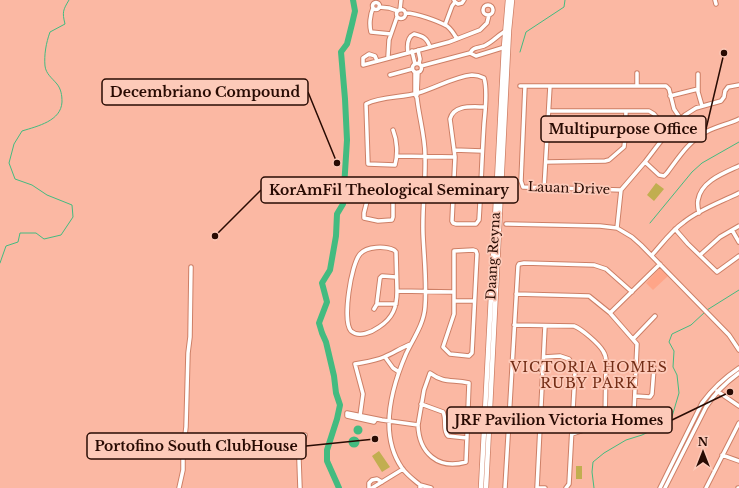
<svg xmlns="http://www.w3.org/2000/svg" width="739" height="488" viewBox="0 0 739 488" font-family="'Libre Baskerville',serif">
<style>
.built{fill:#ffa588}
.green{fill:#c1ae50}
.water{fill:#43bb80}
.lines{fill:none;stroke-linecap:round;stroke-linejoin:round}
.stream{stroke:#43bb80;stroke-width:1}
.river{stroke:#43bb80;stroke-width:6}
.minor-casing{stroke:#cd7f66;stroke-width:5.5}
.major-casing{stroke:#cd7f66;stroke-width:6}
.minor{stroke:#fff;stroke-width:3.5}
.major{stroke:#fff;stroke-width:4.5}
.labels{text-anchor:middle;dominant-baseline:central;stroke-width:3.5;stroke-linejoin:round;paint-order:stroke}
.street-label{font-size:13px;fill:#280b03;stroke:#fdcab9}
.neighbourhood-label{font-size:14px;letter-spacing:1px;fill:#732d16;stroke:#fdcab9}
.leader{fill:none;stroke:#280b03;stroke-width:1.5}
.callout-dot{fill:#280b03;stroke:#fdcab9;stroke-width:1.5}
.callout{fill:#fdcab9;stroke:#280b03;stroke-width:1.5}
.callout-label{font-size:14px;text-anchor:middle;font-weight:bold;fill:#280b03}
</style>
<rect width="100%" height="100%" fill="#fbb8a3"/>
<path class="built" d="M660 268 668 276 653 290 646 283Z"/>
<path class="green" d="M656 183 664 189 654 201 647 195Z
M379 451 390 467 382 472 372 456Z
M576 466H582V479H576Z"/>
<path class="water" d="M353.5 430a4.5 4.5 0 1 1 9 0a4.5 4.5 0 1 1-9 0Z
M348.5 442a5.5 5.5 0 1 1 11 0a5.5 5.5 0 1 1-11 0Z"/>
<g class="lines">
<path class="stream" d="M520 52 526 32 564 7 565 0
M650 223 692 172 702 163 739 142
M0 263 6 246 18 242 20 233H36L44 239 61 235 73 217 72 205 47 195 32 185 15 179 9 163 14 144 22 131C38 126 61 121 62 102 62 95 61 89 57 84 52 78 46 74 45 66 44 55 46 43 50 32L65 24C62 12 63 10 69 0
M707 310 739 290
M594 488 592 472 593 462 604 453 626 440 642 435 667 423 671 420 679 393 677 375 673 367 674 351 669 342 672 334 691 325 705 312"/>
<path class="river" d="M339 488 327 461V450L337 419 340 405 336 393 334 376 326 342 322 333 319 323 327 302 322 283 330 270 336 236 337 214 343 204 347 140 345 99 341 52 347 44 352 24 355 11 353 0"/>
<defs>
<path id="minor" d="M454 0 455 2 458 4 462 3 464 0
M715 0 716 4
M372.5 6a3.5 3.5 0 1 1 7 0a3.5 3.5 0 1 1-7 0Z
M483 10a5 5 0 1 1 10 0a5 5 0 1 1-10 0Z
M379 7 389 8 398 11
M373 8C370 15 369 25 371 32L391 34
M396.5 14a4.5 4.5 0 1 1 9 0a4.5 4.5 0 1 1-9 0Z
M400 10 401 0
M406 13C416 13 438 21 447 26 452 30 454 34 457 39
M445 25 452 6 455 2
M418 50 420 59 419 64
M412 51 415 64
M408 53C407 46 407 37 414 34 423 36 427 38 430 47
M470 53C473 47 478 48 484 46 493 42 499 34 507 30
M388 57 389 40 397 17
M377 61 375 56 369 54 363 58V65L449 42 480 30 487 23 489 15
M412.5 68a4.5 4.5 0 1 1 9 0a4.5 4.5 0 1 1-9 0Z
M421 66 470 53 476 56 505 47
M415 72V94L417 98C419 117 425 136 425 155 426 181 422 207 423 234 424 258 427 283 425 307 424 324 413 339 406 354 391 389 379 435 402 468 407 475 414 480 420 485V488
M637 73V86
M698 74V92L702 106
M390 75 412 69
M520 86H666L669 89 674 109 680 118
M525 86 521 181 523 187 621 190
M417 95 418 72
M670 96 698 89
M549 111H649L654 114 668 131
M393 130C397 140 398 154 395 165L368 164 366 104C382 96 401 98 418 93 436 88 453 77 472 75 476 75 480 76 484 78 488 90 485 111 484 124 482 156 481 188 479 220L476 224H456L453 223 452 221 455 157 450 119C454 104 473 107 485 107
M547 134H593
M454 150 482 151
M397 156 455 157
M546 162 605 161 609 160 624 147 625 138 626 111
M645 162 659 175 664 176 667 173C679 157 689 141 706 132 717 126 729 124 739 119
M544 189 550 86
M393 193V217L392 220 378 221 364 218V213L369 193 423 194
M699 213C698 209 697 204 698 200 701 181 724 173 739 166
M506 224 600 226 617 228 632 237 641 245 729 335 739 350
M617 228 621 190 645 162 674 124 685 115 696 108 721 101 724 97 725 91 728 87 739 85
M675 229 688 244 717 272 739 256
M732 230 739 242
M473 250 476 251 477 254 472 353 469 356 450 354 443 347 454 314V251Z
M652 255C662 244 671 231 684 222 700 209 721 202 739 193
M700 255 720 237 739 226
M396 277 382 276 380 278 377 302V304H396
M397 291 396 252 394 250C385 246 367 246 360 254 351 264 342 321 351 331 359 338 372 332 379 327 393 318 397 307 397 291L454 292
M516 294 589 296 610 313 637 344 634 412 631 414 572 434
M454 301H474
M374 309 377 304
M610 313 660 264
M514 325 574 326C582 329 599 344 603 351 605 354 606 357 606 361L605 423
M633 339 655 316
M385 357 393 368 399 372
M544 357 560 356 569 359 574 367 575 372 569 484 566 488
M717 391 739 406
M635 396 650 397 652 394 654 368
M421 404 443 412C447 420 442 430 448 436L467 438
M347 413 382 420 418 425 424 390 430 373C445 384 452 379 469 383L466 462C438 470 419 453 418 425
M347 413V416L374 422 376 419
M360 416 363 394 355 364C365 362 375 361 384 357 394 353 400 348 411 344
M722 455 739 461
M420 485 431 488
M179 488 183 470V452L186 427 188 353 190 337 191 267
M300 488 299 460 305 435
M369 488V483L372 480 377 479 382 482
M372 488 403 469
M505 488 518 266 519 264 524 263 594 265 606 269 632 292
M537 488 545 326
M537 488H545
M660 488 702 403C713 388 724 378 739 368
M665 488 706 407C715 393 725 383 739 373
M706 488 739 423
M738 488H739"/>
<path id="major" d="M481 488 504 47 508 0
M486 488 509 30 512 0"/>
</defs>
<use href="#minor" class="minor-casing"/>
<use href="#major" class="major-casing"/>
<use href="#minor" class="minor"/>
<use href="#major" class="major"/>
</g>
<g class="labels">
<g class="street-label">
<text transform="translate(569 188) rotate(2)">Lauan Drive</text>
<text transform="translate(493 256) rotate(-87)">Daang Reyna</text>
</g>
<g class="neighbourhood-label">
<text x="589" y="367">VICTORIA HOMES<tspan x="589" dy="16">RUBY PARK</tspan></text>
</g>
</g>
<path class="leader" d="M337 163L308 92M724 53L706 129M215 236L261 190M730 392L672 420M375 439L306 446"/>
<g class="callout-dot">
<circle cx="337" cy="163" r="4"/>
<circle cx="724" cy="53" r="4"/>
<circle cx="215" cy="236" r="4"/>
<circle cx="730" cy="392" r="4"/>
<circle cx="375" cy="439" r="4"/>
</g>
<g class="callout">
<rect x="102" y="79" width="206" height="26" rx="4"/>
<rect x="541" y="116" width="165" height="26" rx="4"/>
<rect x="261" y="177" width="257" height="26" rx="4"/>
<rect x="447" y="407" width="225" height="26" rx="4"/>
<rect x="87" y="433" width="219" height="26" rx="4"/>
</g>
<g class="callout-label">
<text x="205" y="97">Decembriano Compound</text>
<text x="623" y="134">Multipurpose Office</text>
<text x="389" y="195">KorAmFil Theological Seminary</text>
<text x="559" y="425">JRF Pavilion Victoria Homes</text>
<text x="196" y="451">Portofino South ClubHouse</text>
</g>
<g transform="translate(703 452)" stroke="#fdcab9" stroke-width="3" paint-order="stroke">
<path d="M0-3L7 15L0 10L-7 15Z" fill="#280b03"/>
<text y="-6" font-size="11" font-weight="bold" text-anchor="middle" fill="#280b03">N</text>
</g>
</svg>
